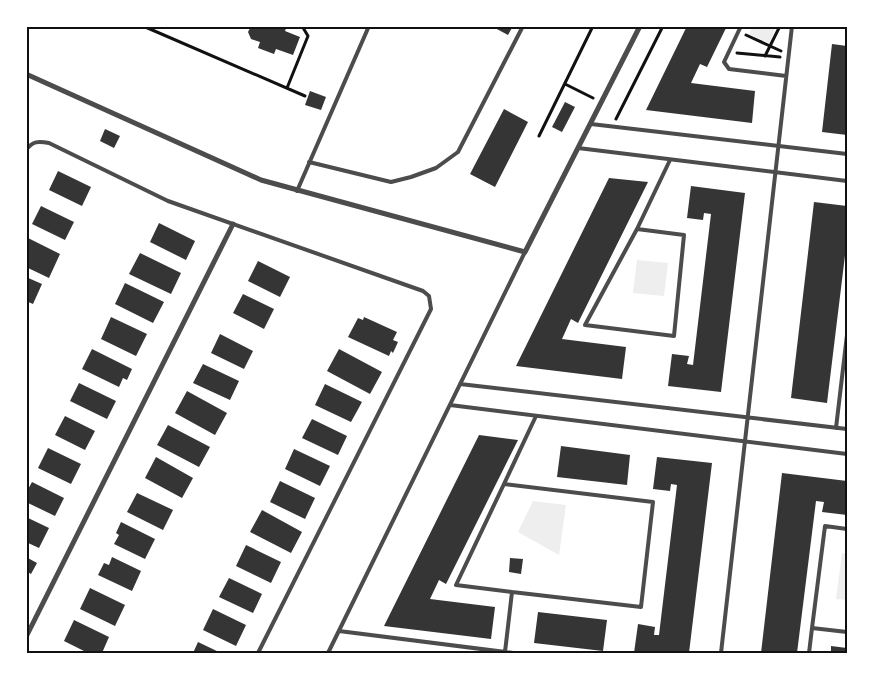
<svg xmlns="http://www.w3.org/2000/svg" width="873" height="679" viewBox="0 0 873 679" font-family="Mulish,sans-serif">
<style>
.green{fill:#eee}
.building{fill:#353535}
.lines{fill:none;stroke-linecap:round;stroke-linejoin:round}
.path{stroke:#111;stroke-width:3}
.service{stroke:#4c4c4c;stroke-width:4}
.minor{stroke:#4c4c4c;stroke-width:5}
.neatline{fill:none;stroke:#111;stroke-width:2}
</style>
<rect width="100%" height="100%" fill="#fff"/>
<path class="green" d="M753 26H777L769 43 749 34Z
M637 260 668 263 664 296 633 293Z
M533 501 566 505 559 555 518 532Z
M842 553 847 554V600L836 599Z"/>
<path class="building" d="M251 26H287L285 31 300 37 293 55 276 49 274 54 258 48 260 42 251 39 248 32Z
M496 26H513L508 35 495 28Z
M687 26H727L707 67 700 64 691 83 755 91 752 123 646 110Z
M832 44 847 46V135L822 132Z
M310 91 326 97 321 110 305 105Z
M565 102 575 107 562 132 552 127Z
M504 109 528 122 495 187 470 174Z
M105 129 120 136 114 148 100 141Z
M58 171 91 187 82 206 49 190Z
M609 178 648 182 578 323 571 319 562 339 626 347 622 379 516 366Z
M691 186 745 193 721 392 668 386 672 354 689 356 687 364 693 365 711 214 704 213 703 220 687 218Z
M814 202 847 206V239L827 403 791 398Z
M41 206 74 222 65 240 32 224Z
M159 223 195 241 186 260 150 242Z
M26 237 60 254 49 278 26 267Z
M140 253 181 273 171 294 129 274Z
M258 261 290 277 280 297 248 281Z
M26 277 42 284 33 304 26 301Z
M125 283 164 302 153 323 115 304Z
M243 294 274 309 264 329 233 313Z
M111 317 147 334 136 356 101 339Z
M364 317 397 332 393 340 398 342 393 353 391 351 389 356 348 337 358 318 363 320Z
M220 334 253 351 244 369 211 353Z
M92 349 132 369 127 380 123 378 119 387 82 369Z
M339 349 382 372 370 394 327 371Z
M203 364 239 381 230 400 193 383Z
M79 383 116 401 107 419 70 401Z
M325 384 362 402 351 422 315 405Z
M187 391 227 413 215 435 175 413Z
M65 416 95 431 85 450 55 435Z
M312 419 347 436 338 455 302 438Z
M168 425 210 447 199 467 157 445Z
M479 435 518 440 446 584 439 580 430 599 495 607 491 639 384 626Z
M561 446 630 455 627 485 557 477Z
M48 448 81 464 71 484 38 468Z
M294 449 330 466 320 486 285 469Z
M156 457 193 478 182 498 145 478Z
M657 457 712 463 689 653H634L638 624 655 627 654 635H659L677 485 671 484 670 491 653 489Z
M782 473 847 481V515L822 512 824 502 816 501 797 653H761Z
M280 481 315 498 305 519 270 502Z
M32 482 64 498 55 516 26 502V493Z
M137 493 173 510 163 530 127 512Z
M262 510 302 532 291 553 250 532Z
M26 517 49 528 39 548 26 542Z
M121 522 155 539 145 559 114 544 119 535 116 533Z
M246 545 281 562 271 583 236 566Z
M26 557 37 563 31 574 26 571Z
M112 557 141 571 132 591 98 575 104 563 109 565Z
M510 558 523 559 521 574 509 572Z
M229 578 262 594 253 613 219 597Z
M90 588 125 605 115 626 80 609Z
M213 609 246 625 236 646 203 630Z
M538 612 607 620 603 651 534 643Z
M74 620 109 637 102 653H88L64 641Z
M198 642 221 653H193Z
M831 646 847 648V653H831Z"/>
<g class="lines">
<path class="path" d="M143 26 305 96
M746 35 781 51
M737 53 780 57
M765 56 780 26
M565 84 593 98
M287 88 308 36 302 26
M616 119 663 26
M539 136 593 26"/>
<path class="service" d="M741 26 724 62 729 69 786 76
M591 124 847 154
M578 148 847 181
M26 150C33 141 38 141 49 143L168 201 423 291 429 296 431 309 258 653
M309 162 391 182 411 177 436 168 458 152 523 26
M297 191 369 26
M637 229 684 235 674 336 585 325 637 229 670 160
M460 384 847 429
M450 405 847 454
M836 428 847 335
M504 484 456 585 512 592
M812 628 825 526 847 529
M339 631 513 653
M505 652 512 592 641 607 653 502 504 484 536 416
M328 653 525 252
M721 653 792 26
M809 653 812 628 847 632"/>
<path class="minor" d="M26 74 261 180 525 252 640 26
M26 637 233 224"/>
</g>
<rect width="873" height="679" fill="none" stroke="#ffffff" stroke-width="55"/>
<rect x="28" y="28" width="818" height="624" class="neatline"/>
</svg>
